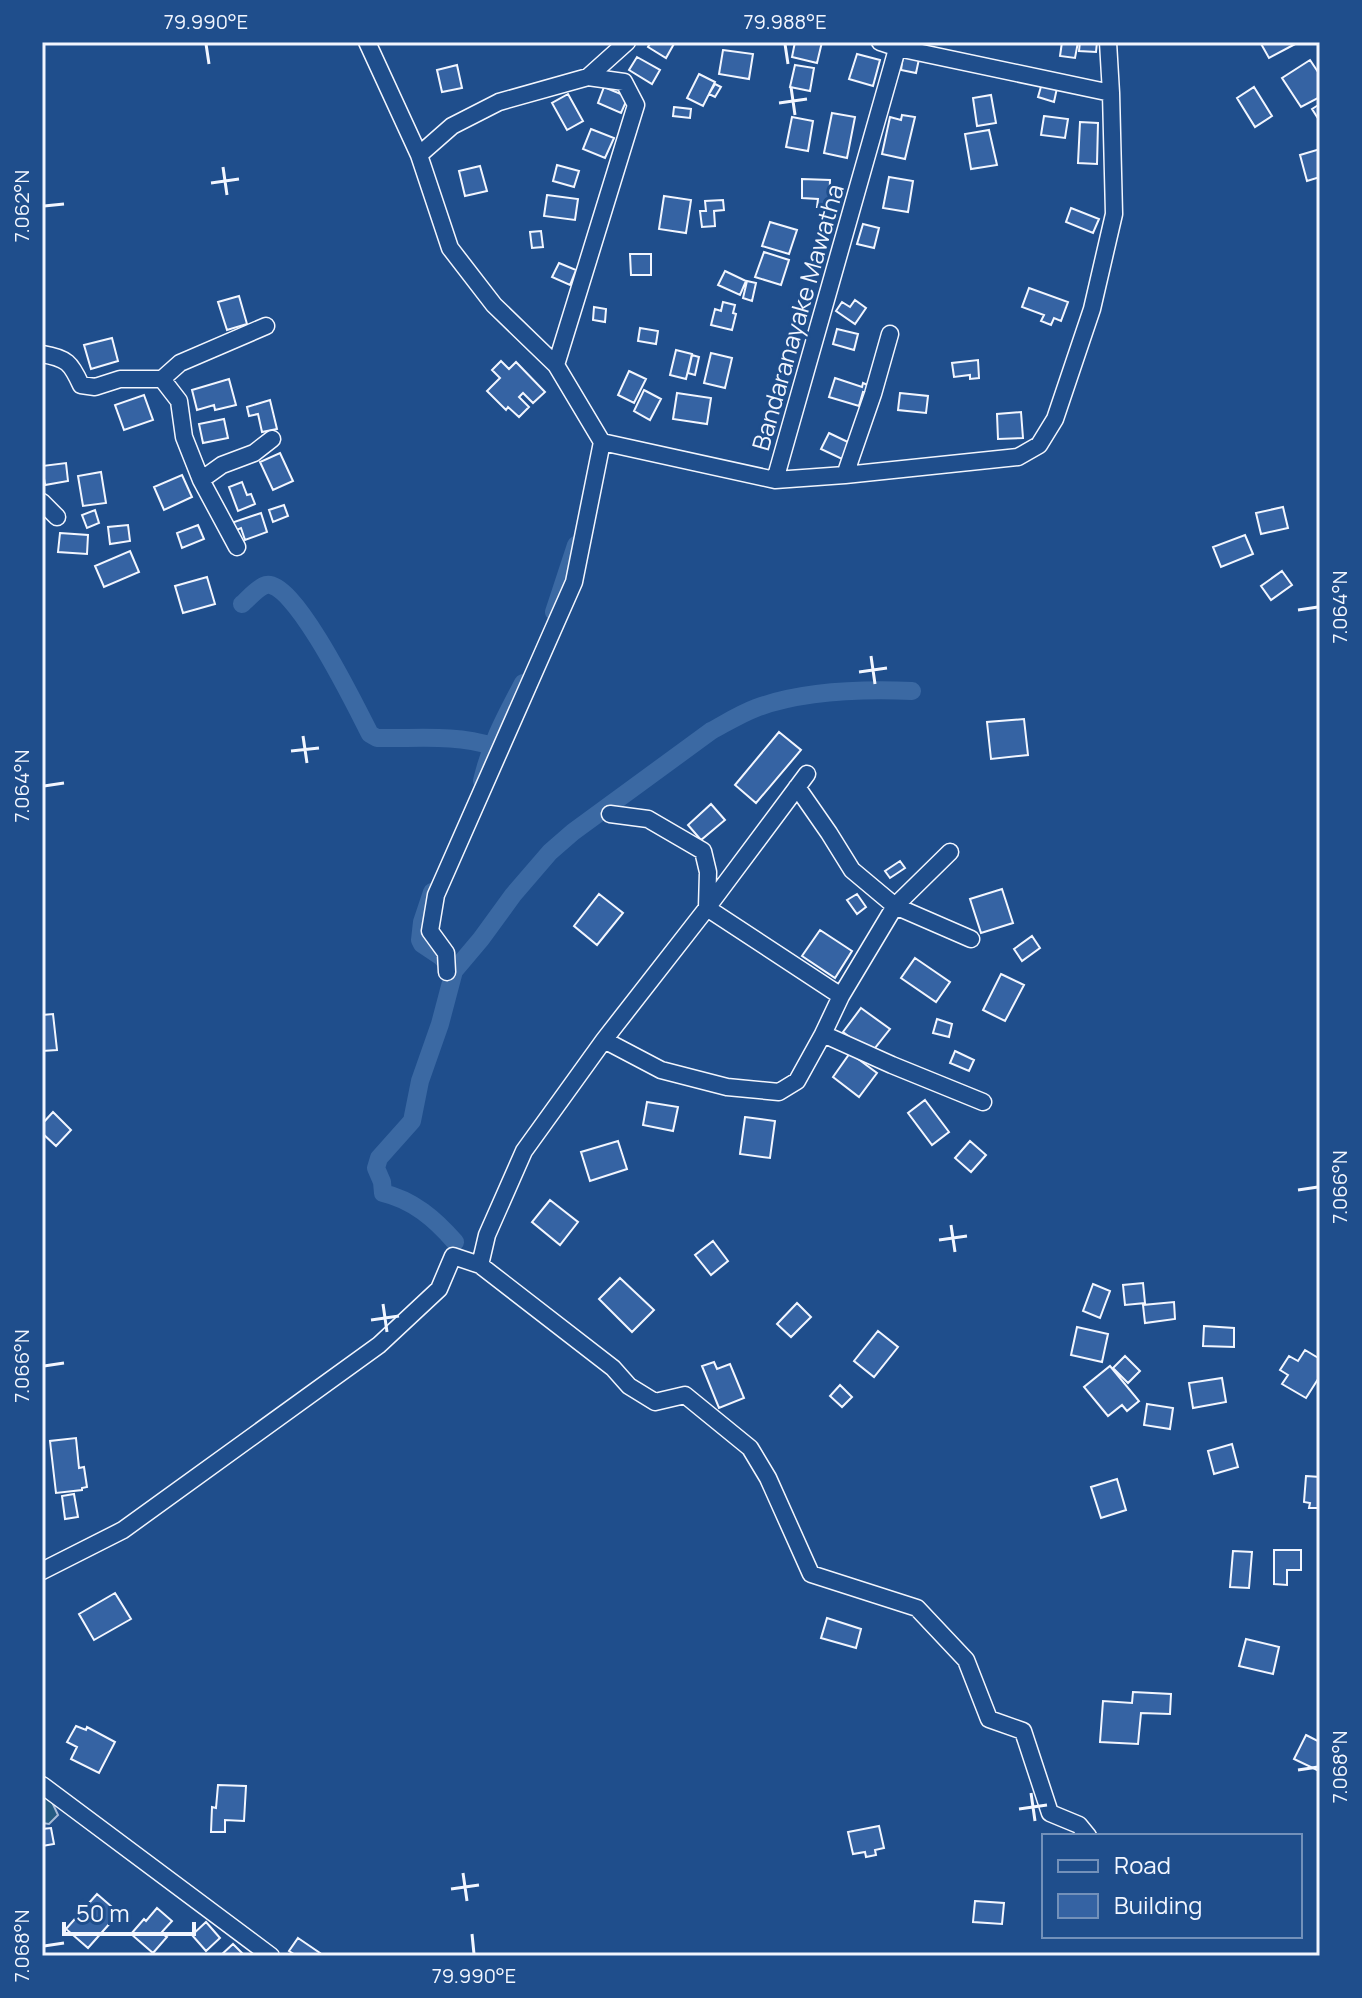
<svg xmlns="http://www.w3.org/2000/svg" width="1362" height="1998" viewBox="0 0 1362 1998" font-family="Manrope,sans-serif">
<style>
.green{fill:#245a82;stroke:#a8bbd7;stroke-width:2}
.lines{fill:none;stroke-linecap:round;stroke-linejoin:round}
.canal{stroke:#3b69a3;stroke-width:18}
.building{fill:#3563a3;stroke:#f2f6ff;stroke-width:2}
.street-casing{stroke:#f2f6ff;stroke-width:19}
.street{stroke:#1f4e8c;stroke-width:16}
.ticks{fill:none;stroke:#f2f6ff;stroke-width:3}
.labels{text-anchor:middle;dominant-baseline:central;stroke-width:6;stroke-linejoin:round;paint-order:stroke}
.street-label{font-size:24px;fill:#f2f6ff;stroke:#1f4e8c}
.neatline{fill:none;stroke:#f2f6ff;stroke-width:3}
.ticks-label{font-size:20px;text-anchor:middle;fill:#f2f6ff}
</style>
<rect width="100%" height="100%" fill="#1f4e8c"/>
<path class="green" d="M42 1796 52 1802 58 1815 49 1824 42 1823Z"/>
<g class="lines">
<path class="canal" d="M242 604C248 599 258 587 266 585 294 578 358 711 370 734L377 738C415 739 455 734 492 746
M554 612 576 545
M482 781C491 742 505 718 523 683
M432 892 422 922 420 940 422 944 440 956 453 969
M455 1242C435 1219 413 1200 383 1193L382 1182 376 1168 379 1158 412 1121 420 1081 440 1024 454 971 481 939 513 895 550 852 573 832 711 731C726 723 740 714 756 708 802 691 863 689 912 691"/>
</g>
<path class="building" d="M651 42H675L666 58 648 47Z
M795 42H822L817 63 792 57Z
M1062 42H1078L1075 58 1060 56Z
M1080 42H1097L1096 52 1079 51Z
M1260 42H1299L1269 58Z
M723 50 753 54 749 79 719 74Z
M857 54 880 60 873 86 849 79Z
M903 56 919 59 916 73 901 70Z
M637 57 660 70 652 84 629 70Z
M1310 60 1320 75V97L1301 107 1282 78Z
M457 65 462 88 442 92 437 70Z
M795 65 814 68 810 91 790 87Z
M699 74 715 82 703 106 687 98Z
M1042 83 1057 88 1054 102 1038 97Z
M715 84 721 87 715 97 709 94Z
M604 87 628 97 621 113 598 103Z
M1254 87 1272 116 1255 127 1237 98Z
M568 94 583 121 567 130 552 103Z
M991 95 996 123 977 126 973 98Z
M1320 104V119L1319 120 1312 109Z
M674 107 691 109 690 118 673 116Z
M832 113 855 117 847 158 824 153Z
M902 115 915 117 905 159 882 154 890 117 901 120Z
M1044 116 1068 119 1065 138 1041 135Z
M792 117 813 121 808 151 786 147Z
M1080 122 1098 123 1097 164 1078 163Z
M591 129 614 138 605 158 583 149Z
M989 130 997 165 971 169 965 134Z
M1320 149V177L1307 181 1300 155Z
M557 165 579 171 574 187 553 181Z
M480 166 487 191 465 196 459 171Z
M889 177 913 181 908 212 883 208Z
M802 179 830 180 829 207H817L818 199 802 198Z
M547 195 578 199 575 220 544 216Z
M664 196 691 200 686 233 659 229Z
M723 200 724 210 714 211 715 226 702 227 700 211H706L705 201Z
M1071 208 1099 219 1093 233 1066 222Z
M770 222 797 230 789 254 762 246Z
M863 224 879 228 874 248 857 244Z
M541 231 543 247 532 248 530 232Z
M764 252 789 260 781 285 755 277Z
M630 254H651V275H631Z
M559 263 576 270 570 285 552 277Z
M725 271 746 281 740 295 718 285Z
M747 281 756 283 752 301 743 298Z
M1029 288 1068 302 1061 321 1054 318 1051 325 1041 321 1044 315 1022 307Z
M239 296 247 324 227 330 218 302Z
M855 300 866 308 855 324 836 311 842 302 850 307Z
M723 302 735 305 733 313 736 314 732 330 711 325 715 309 721 311Z
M594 307 606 309 605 322 593 320Z
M640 328 658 331 656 344 638 341Z
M837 329 858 334 854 350 833 344Z
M112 338 118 361 91 369 84 345Z
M676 350 692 354 686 379 670 375Z
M711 353 732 358 725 388 704 383Z
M692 355 699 357 695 375 688 373Z
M978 360 979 378 970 379V375L954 377 952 363Z
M501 361 509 369 516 362 545 392 533 403 523 393 519 397 529 407 519 417 508 407 506 410 487 391 500 378 492 370Z
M629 371 646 379 634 403 618 395Z
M835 378 862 387 863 383 870 386 868 393 863 392 859 406 829 397Z
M229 379 236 405 215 410 214 405 197 410 192 390Z
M644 390 661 399 650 420 634 411Z
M677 393 711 398 707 424 673 419Z
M900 393 928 396 926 413 898 410Z
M144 395 153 420 124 430 115 405Z
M270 400 277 429 262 432 258 414 249 416 247 407Z
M1021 412 1023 438 998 439 997 414Z
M224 419 228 438 203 443 199 424Z
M829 433 850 443 842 459 821 449Z
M280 453 293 481 273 490 260 462Z
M66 463 68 481 45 485 42 466Z
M101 472 106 503 83 506 78 476Z
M182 475 192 497 164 510 154 487Z
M242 482 247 495 251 494 255 504 238 511 229 487Z
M284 505 288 516 273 522 269 510Z
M1283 507 1288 528 1261 534 1256 513Z
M95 510 99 523 87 528 82 515Z
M261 513 267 532 245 540 241 528 234 531 231 523Z
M128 525 130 541 110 544 108 527Z
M198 525 204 539 182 548 177 533Z
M60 533 88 535 87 554 58 552Z
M1245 535 1253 554 1221 567 1213 547Z
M130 551 139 572 104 587 95 566Z
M1282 571 1292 585 1271 600 1261 586Z
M207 577 215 604 183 613 175 586Z
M1024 719 1028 755 991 759 987 722Z
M779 732 801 750 756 803 735 785Z
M711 804 725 820 701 840 688 825Z
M900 861 905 868 890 878 885 871Z
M1002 889 1013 923 981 933 970 899Z
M599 894 623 913 597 945 574 926Z
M857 894 866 907 857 914 847 900Z
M820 930 852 951 835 978 802 956Z
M1032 936 1040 948 1022 961 1014 949Z
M915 958 950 982 936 1002 901 978Z
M1001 974 1024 985 1005 1021 983 1010Z
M861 1008 890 1029 871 1053 843 1032Z
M53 1014 57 1050 42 1051V1015Z
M937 1019 952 1024 949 1037 933 1033Z
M955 1051 974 1060 969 1071 950 1063Z
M850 1053 877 1073 859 1097 833 1077Z
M925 1100 949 1132 932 1145 908 1113Z
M647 1102 678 1107 673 1131 643 1125Z
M53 1112 71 1130 56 1146 42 1133V1124Z
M745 1117 775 1121 770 1158 740 1154Z
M618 1141 627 1169 590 1181 581 1152Z
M970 1141 986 1155 971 1172 955 1158Z
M550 1200 578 1222 560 1245 532 1222Z
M713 1241 728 1261 711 1275 695 1255Z
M620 1278 654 1310 632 1332 599 1299Z
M1143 1283 1145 1303 1125 1305 1123 1285Z
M1093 1284 1110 1291 1100 1318 1083 1311Z
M1174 1302 1175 1319 1145 1323 1143 1305Z
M797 1303 811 1317 791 1337 777 1324Z
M1204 1326 1234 1328V1347L1203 1346Z
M1077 1327 1108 1334 1102 1362 1071 1355Z
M878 1331 898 1347 874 1377 854 1361Z
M1305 1350 1320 1359V1376L1306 1398 1282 1384 1288 1375 1280 1370 1289 1356 1298 1361Z
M1125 1356 1140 1371 1128 1383 1113 1368Z
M714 1362 717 1369 730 1364 744 1398 719 1408 702 1366Z
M1110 1366 1139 1401 1127 1411 1122 1405 1108 1416 1084 1387Z
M1222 1378 1226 1402 1193 1408 1189 1383Z
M840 1385 852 1397 842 1407 830 1396Z
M1147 1404 1173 1408 1170 1429 1144 1425Z
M76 1438 79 1468 84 1467 87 1487 82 1488V1490L56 1493 50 1441Z
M1232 1444 1238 1467 1214 1474 1208 1451Z
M1306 1476 1320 1477 1319 1508H1309L1310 1503 1304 1502Z
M1117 1479 1126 1510 1101 1518 1091 1487Z
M74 1494 78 1517 65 1519 62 1496Z
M1274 1550H1301V1570H1287V1585L1274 1584Z
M1233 1551 1252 1552 1249 1588 1230 1587Z
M115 1593 131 1619 94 1640 79 1614Z
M827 1618 861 1629 856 1648 821 1638Z
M1246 1639 1279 1647 1273 1674 1239 1666Z
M1133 1692 1171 1694 1170 1714 1141 1713 1138 1744 1100 1742 1103 1701 1132 1703Z
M76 1726 86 1730 87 1727 115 1742 99 1773 71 1759 77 1747 67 1742Z
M1306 1735 1320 1742 1319 1771 1294 1759Z
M218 1785 246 1786 244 1821 225 1820V1832H211L212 1807 216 1808Z
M879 1826 884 1848 875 1850 876 1855 866 1857 865 1852 853 1854 848 1832Z
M51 1828 54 1844 42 1846V1829Z
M97 1894 119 1913 88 1948 66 1929Z
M975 1901 1004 1903 1002 1924 973 1922Z
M157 1908 172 1921 161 1933 167 1937 153 1953 131 1934 144 1919 146 1921Z
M206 1922 220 1938 206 1951 192 1935Z
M298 1938 320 1953 318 1956H297L289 1951Z
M233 1944 245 1956H220Z"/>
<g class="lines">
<defs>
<path id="street" d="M367 42 419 155 450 248 494 305 556 365 602 442 574 582 436 895 430 931 446 953 447 972
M880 42 898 48 1111 93
M419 155 452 126 499 102 588 77 627 42
M42 354C67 358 71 363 81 385L95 387 120 379H162L179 401 184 437 201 480 237 547
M556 365 636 105 624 82 588 77
M162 379 180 363 266 326
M602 442 775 480 899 42
M845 475 873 394 890 334
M201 480 222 465 254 453 272 439
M775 480 845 475 1018 457 1039 445 1055 419 1092 309 1114 214 1111 93 1108 42
M42 502 57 517
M797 787 829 833 852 870 895 906 971 939
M610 814 648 819 703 851 708 872 707 908 841 996
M823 1034 892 1065 983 1102
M604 1040 661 1070 727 1087 779 1092 797 1081 823 1034 841 996 895 906 950 852
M480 1265 487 1235 524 1151 604 1040 707 908 807 774
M42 1571 123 1530 379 1345 439 1289 453 1256 480 1265 613 1368 629 1386 655 1402 685 1395 750 1448 768 1478 811 1574 917 1608 966 1660 989 1719 1023 1731 1050 1813 1079 1825 1088 1836
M42 1785 271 1956"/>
</defs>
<use href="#street" class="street-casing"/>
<use href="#street" class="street"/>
</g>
<path class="ticks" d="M206 44 209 64M785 44 788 64M791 87 795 115M779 103 807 99M223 167 227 195M211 183 239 179M44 206 64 204M1298 610 1318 607M871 656 875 684M859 672 887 668M303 736 307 763M291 751 319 748M44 786 64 783M1298 1190 1318 1187M951 1225 955 1252M939 1240 967 1236M383 1304 387 1332M371 1320 399 1316M44 1366 64 1363M1298 1770 1318 1767M1031 1793 1035 1821M1019 1809 1047 1805M463 1873 467 1901M451 1889 479 1885M472 1934 474 1954M44 1946 64 1943"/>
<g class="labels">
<g class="street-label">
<text transform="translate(797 317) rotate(-74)">Bandaranayake Mawatha</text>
</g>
</g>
<rect width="1362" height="1998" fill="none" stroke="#1f4e8c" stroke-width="88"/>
<rect x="1042" y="1834" width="260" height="104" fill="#1f4e8c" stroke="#7391ba" stroke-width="2"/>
<rect x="1058" y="1860" width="40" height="12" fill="#1f4e8c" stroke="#7391ba" stroke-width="2"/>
<text x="1114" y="1874" font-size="24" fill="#f2f6ff">Road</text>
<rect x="1058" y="1894" width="40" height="24" fill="#3563a3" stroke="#7391ba" stroke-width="2"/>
<text x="1114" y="1914" font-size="24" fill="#f2f6ff">Building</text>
<path d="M64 1922v12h130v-12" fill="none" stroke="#f2f6ff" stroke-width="4"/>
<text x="76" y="1922" font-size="24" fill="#f2f6ff" stroke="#1f4e8c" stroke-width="6" paint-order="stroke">50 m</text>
<rect x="44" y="44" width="1274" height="1910" class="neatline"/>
<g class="ticks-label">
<text x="206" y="29">79.990°E</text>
<text x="785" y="29">79.988°E</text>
<text transform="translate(22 206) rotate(-90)" y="7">7.062°N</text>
<text transform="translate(1340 607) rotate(-90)" y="7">7.064°N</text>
<text transform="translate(22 786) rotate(-90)" y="7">7.064°N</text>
<text transform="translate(1340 1187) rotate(-90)" y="7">7.066°N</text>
<text transform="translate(22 1366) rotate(-90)" y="7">7.066°N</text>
<text transform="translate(1340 1767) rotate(-90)" y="7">7.068°N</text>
<text transform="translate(22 1946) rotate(-90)" y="7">7.068°N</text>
<text x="474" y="1983">79.990°E</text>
</g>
</svg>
